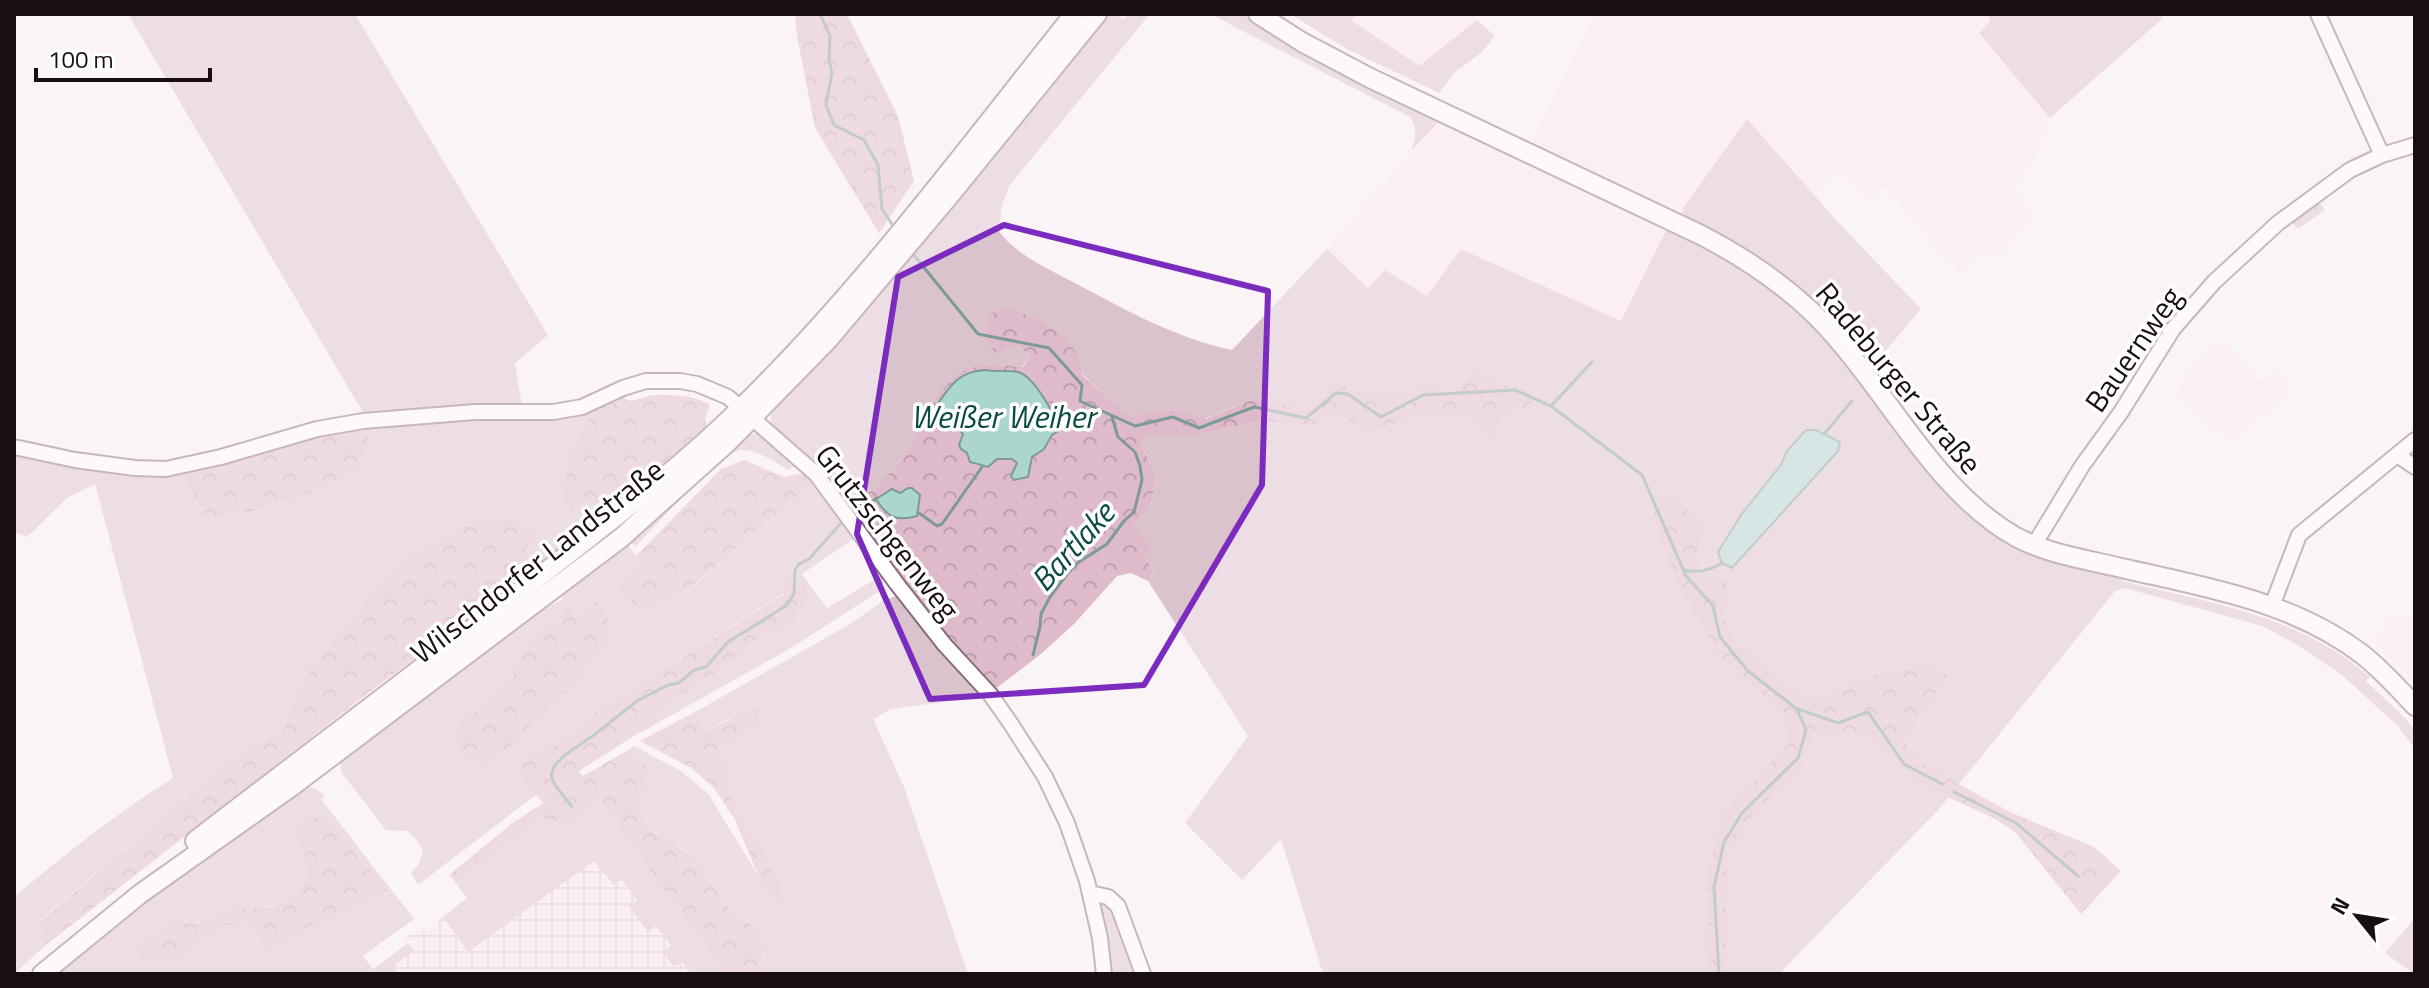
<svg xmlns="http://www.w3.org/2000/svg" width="2429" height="988" viewBox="0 0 2429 988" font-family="'Titillium Web',sans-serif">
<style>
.built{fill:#fae9f1}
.industrial{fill:url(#industrial-grid)}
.grass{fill:#dbc3ce;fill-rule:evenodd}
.forest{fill:url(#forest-crowns);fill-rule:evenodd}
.park{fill:url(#park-crowns)}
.water{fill:#aad6ce;stroke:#7e9a96;stroke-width:2}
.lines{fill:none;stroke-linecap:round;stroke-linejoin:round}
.stream{stroke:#7e9a96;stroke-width:3}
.street-casing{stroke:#886b7a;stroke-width:18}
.secondary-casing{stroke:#886b7a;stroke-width:22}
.street{stroke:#fff;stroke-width:14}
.secondary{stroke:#fff;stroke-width:18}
.marked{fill:none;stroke:#7b2cbf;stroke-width:6;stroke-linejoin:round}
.labels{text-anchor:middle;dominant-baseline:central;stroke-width:7;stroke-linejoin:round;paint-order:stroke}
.street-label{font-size:30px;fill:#190e14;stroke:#fff}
.water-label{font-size:32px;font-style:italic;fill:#0a4a43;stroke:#fff}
</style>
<defs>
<pattern id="industrial-grid" width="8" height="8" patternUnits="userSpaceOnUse" patternTransform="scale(2)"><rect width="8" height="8" fill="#fae9f1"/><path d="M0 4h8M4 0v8" fill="none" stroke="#d6c7ce"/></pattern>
<pattern id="forest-crowns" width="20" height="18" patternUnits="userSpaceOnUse" patternTransform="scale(2)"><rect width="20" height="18" fill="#debacb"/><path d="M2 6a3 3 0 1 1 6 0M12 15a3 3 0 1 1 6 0" fill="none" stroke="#be9fad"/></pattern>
<pattern id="park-crowns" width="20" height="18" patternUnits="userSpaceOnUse" patternTransform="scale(2)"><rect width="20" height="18" fill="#dbc3ce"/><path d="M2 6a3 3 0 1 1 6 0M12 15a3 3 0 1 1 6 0" fill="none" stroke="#bba6b0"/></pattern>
</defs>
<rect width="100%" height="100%" fill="#fbf4f7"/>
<path class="built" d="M1358 14H1484L1419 67 1351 20Z
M1594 14H1987L1992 19 1979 34 2050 118 2044 124 2034 161 2013 186 2034 220 2011 235 2001 255 1975 257 1960 273 1885 187 1869 201 1839 169 1812 193 1747 120 1684 208V219L1529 146Z
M1438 118 1668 226 1621 321 1462 249 1427 296 1385 270 1369 288 1327 249 1437 124Z
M2220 341 2260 382 2273 371 2290 389 2232 443 2176 393 2185 382 2181 378Z
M2390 614 2415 621V682L2375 643Z"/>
<path class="industrial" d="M568 823 725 974H348L369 972 410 942 407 937 420 927 424 931 467 898 455 882Z"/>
<path class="grass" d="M128 14H355L548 335 515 363 522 406 365 416Z
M1110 14H1116L1123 20 1128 14H1150L1009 186 1002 205 999 231C1015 254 1047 268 1071 281 1122 308 1175 338 1232 350L1327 249 1368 288 1385 270 1427 296 1461 249 1621 321 1668 226 1766 281 1820 329 1961 505 2124 575 2122 581C2207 602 2302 616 2370 677L2366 681 2407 720 2415 731V749L2398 726 2343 676 2298 645 2262 626 2125 588 2115 591 1939 809 1779 974H1323L1281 839 1242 880 1185 823 1248 736 1148 581 1154 571 1145 558 1134 526 1151 506 1156 473 1141 446 1146 434H1204L1254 422 1313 425 1333 411 1385 427 1428 412 1471 415 1503 414 1527 408 1534 391 1504 384 1474 368 1459 390 1424 388 1407 391 1360 392 1337 383 1309 409 1255 398 1205 419 1179 409 1129 417 1082 374 988 316 985 340 1018 345 1030 356 1022 367 984 364 935 398 907 454 875 489 845 503 771 423V413L775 405 1084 39Z
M1210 14H1243L1266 29 1438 118 1437 124 1412 150C1415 137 1418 130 1410 117Z
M1290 14H1358L1351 20 1419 66 1477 20 1495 36 1482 52 1454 73 1439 93 1345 48Z
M1987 14H2161L2162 19 2050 118 1979 33 1991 20Z
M1747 119 1837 221 1921 309 1882 355 1864 362 1684 219 1683 208Z
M597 407 581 432 589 497 643 564 655 599 688 591 813 483 855 538 802 574 827 608 882 575 883 589 791 648 631 738 676 699 721 669 763 635 793 620 784 593 594 713 576 736 545 749 524 786 536 795 418 885 411 873 419 864 423 851 416 839 407 831 386 830 341 772V762L345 753 542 610 563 599 551 584 507 616 543 574 524 550 540 536 508 516 464 527 436 541 377 585 349 623 311 668 297 691 284 730 229 760 37 923 46 945 14 974V897C65 854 117 813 173 778L95 484 67 498 27 537 14 532V453L181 470 193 488 200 509C205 511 212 516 217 516 241 519 337 488 352 471 363 458 366 440 371 424 409 422 447 417 485 417 529 418 553 422 597 407ZM599 600 608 643 587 663 575 685 553 703 461 719 488 705 511 677 531 638 558 620 567 605 577 617Z
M748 434H760L796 465 788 470C775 462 758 450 742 450 722 450 652 530 635 547L631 542 737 442Z
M897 596 984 697 891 709 873 719 904 787 968 974H763L764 941 754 926 734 915 687 852 649 829 640 804 645 782 626 751 634 746 681 771 709 795 776 905 764 850 736 814 729 777 717 752 762 723 729 719 706 730 695 712 852 623 885 599Z
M304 787H312L325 795 321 799 414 919 363 956 373 969 408 943 414 951 396 964V973L48 974 130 909ZM302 845 387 891 369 893 358 904 301 931 270 951 252 923 222 926 185 954 172 925C185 924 197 924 210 920 218 917 225 911 233 910 262 905 307 911 309 870 309 863 304 852 302 845Z
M599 800 725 974H692L682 962 674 967 663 952 671 945 656 926 648 932 629 906 637 900 622 880 614 885 594 861 468 952 443 917 467 898 455 882 542 818 568 823Z
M1097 903H1108L1116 914 1138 974H1108Z
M2415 918V974H2414L2385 953Z"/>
<path class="forest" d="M795 14H847L898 116 914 181 879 233 815 128 797 36Z
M1004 307C1038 317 1079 334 1082 375L1129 416 1179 409 1206 419 1255 398 1309 409 1337 383 1360 392 1407 391 1424 388 1459 390 1474 368 1504 384 1534 391V399L1527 408 1503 414 1492 438 1470 415 1428 412 1385 427H1362L1333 411 1314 425 1254 422 1204 434H1146L1141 446 1156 473 1151 506 1134 526 1151 547 1145 558 1154 571 1148 581 1131 573 1117 576 1075 623 1041 654 998 687 991 689 948 641 845 503 875 489 907 454 935 398 958 373 984 364 1023 367 1030 356 1018 345 996 353 985 340 988 316ZM985 370C998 372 1013 370 1025 376 1038 383 1051 412 1059 425L1045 449 1037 452 1012 476 1017 463C997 447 978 483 967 453 964 445 961 443 963 434L956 426 943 425 940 420V408L937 405 954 382ZM907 488 915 491 893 517 884 511 876 499 880 495 900 493Z
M652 395C672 395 692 394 710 405L705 418 706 427 634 489 601 512 589 498 571 512 564 498 567 469 581 432 597 407 620 397 631 401Z
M371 424C368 441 363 463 349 474 331 489 223 527 204 513 198 508 191 482 181 471L318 433Z
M744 460 784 477 803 473 813 483 687 591 656 599 642 610 625 596 618 584 642 565 636 556 721 469Z
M1659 498 1680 502 1704 525 1695 559 1704 575 1727 581 1724 620 1737 644 1797 694 1822 699 1878 674 1935 668 1948 676 1903 739 1919 762 2010 812 2094 847 2121 871 2081 914 2016 833 1994 818 1927 788 1887 754 1865 731H1815L1801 765 1753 815 1730 847 1725 893 1727 974H1710L1707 874 1724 814 1789 743 1785 715 1717 652 1682 592 1652 519Z
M508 516 541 536 524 550 533 562 461 625 372 690 46 945 37 924 229 760 284 730 297 691 311 668 349 623 377 585 409 557 436 541 464 527Z
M785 574 806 587V601L793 621 763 635 721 669 676 699 631 738 579 771 583 776 626 751 645 765V782L640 806 649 829 689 854 734 915 754 926 764 941 763 974H725L599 800 568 823 542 818 455 882 449 875 510 825 543 803 536 795 524 786 522 764 545 749 575 736 594 713 784 594Z
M599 599 608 621V643L587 663 575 685 553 703 509 747 482 764 460 751 454 736 461 719 488 705 511 677 531 638 558 620 567 604 577 617Z
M754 709 763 722 717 752 729 777 736 814 764 850 785 898 776 905 758 875 734 818 714 788 691 768 640 741 695 712 707 730Z
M321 812 388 891 369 893 359 904 301 931 270 951 251 923 222 926 185 954 141 961 137 950C146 944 163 928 173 924 180 922 190 925 198 923 210 921 220 912 232 910 247 907 262 909 276 905 316 894 313 862 294 832Z"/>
<path class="park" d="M2318 201 2325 210 2298 229 2292 221Z"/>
<path class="water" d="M985 370C996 372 1008 370 1018 372 1034 376 1055 415 1060 430L1052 435 1044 449 1032 457 1028 477 1014 480 1011 476 1017 463 1012 459H997L988 467 970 462 967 453 961 449 959 445 963 434 956 426 943 425 940 420V409L937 405C950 385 960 371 985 370Z
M1806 430H1816L1840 442 1838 451 1732 568 1722 563 1718 552 1741 515 1781 465 1787 451Z
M908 488H912L920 495 917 516C896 522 887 517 876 499L892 489 900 493Z"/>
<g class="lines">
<path class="stream" d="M820 14 830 36 829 61 832 73 826 105 834 125 864 140 878 165 882 209 892 224
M913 254 978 334 1049 348 1082 385 1080 401 1135 426 1173 417 1199 428 1254 407 1306 418 1336 393 1348 394 1381 417 1423 395 1515 390 1551 406 1642 475 1686 576 1713 606 1720 637 1748 671 1797 709 1806 730 1798 758 1742 813 1724 842 1714 887 1719 974
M1551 406 1592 362
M1824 434 1852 401
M855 512 876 499
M919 513 937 526 942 524 982 467
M1683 570C1698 573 1708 571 1722 563
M1033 655 1040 627 1041 614 1050 597 1067 574 1079 562 1107 544 1124 521 1134 512 1142 480 1140 466 1135 452 1118 437 1112 417
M1798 709 1838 723 1868 712 1904 764 1942 784
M1954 792 2016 823 2078 876
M572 807 555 785 551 775 555 765 565 755 594 735 637 701 668 685 679 683 694 670 706 667 728 642 787 605 794 594 795 570 799 564 809 559 842 522"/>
<defs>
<path id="street" d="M2318 14 2382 155
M14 447 75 460 135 468 166 469 221 457 317 429 363 421 475 412H553L582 407 623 388 646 381H680L697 384 728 397 816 474 897 584 944 644 990 694 1011 724 1045 777 1067 823 1087 881 1100 938 1104 974
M2397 455 2415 467
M2034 545 2082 466 2121 412 2173 329 2214 282 2278 223 2350 170 2382 155 2415 145
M2272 606 2299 535 2415 440
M1090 893 1108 897 1118 906 1143 974"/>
<path id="secondary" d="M1258 14 1302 42 1370 78 1701 235C1753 262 1801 295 1839 341 1895 406 1940 494 2016 537 2050 555 2090 560 2126 569 2209 588 2294 602 2363 655 2382 670 2398 688 2415 706
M195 841C313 750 432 661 548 570 614 518 680 468 740 409 863 289 967 148 1074 14
M42 974 140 894 291 787 621 538 728 442 828 340 951 194 1097 14"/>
</defs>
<use href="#street" class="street-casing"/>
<use href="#secondary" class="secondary-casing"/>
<use href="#street" class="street"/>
<use href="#secondary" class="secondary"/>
</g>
<path d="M0 0H2429V988H0ZM1004 225 1268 291 1262 485 1144 685 930 699 857 534 898 277Z" fill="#fbf4f7" fill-opacity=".55" fill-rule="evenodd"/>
<path class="marked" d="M1004 225 1268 291 1262 485 1144 685 930 699 857 534 898 277Z"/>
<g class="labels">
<g class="street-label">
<text transform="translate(2133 349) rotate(-55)">Bauernweg</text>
<text transform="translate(1899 378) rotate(50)">Radeburger Straße</text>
<text transform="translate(888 532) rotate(52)">Grutzschgenweg</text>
<text transform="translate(537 561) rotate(-38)">Wilschdorfer Landstraße</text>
</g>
<g class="water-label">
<text x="1003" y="416">Weißer Weiher</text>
<text transform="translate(1072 546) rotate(-48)">Bartlake</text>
</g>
</g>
<rect width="2429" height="988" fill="none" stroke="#190e14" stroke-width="32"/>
<g transform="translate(2357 916) rotate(300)" stroke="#ffffff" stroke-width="6" paint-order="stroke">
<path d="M0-6L14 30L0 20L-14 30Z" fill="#190e14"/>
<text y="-12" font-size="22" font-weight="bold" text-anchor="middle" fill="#190e14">N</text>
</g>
<path d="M36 68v12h174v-12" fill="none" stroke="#190e14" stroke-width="4"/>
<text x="48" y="68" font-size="24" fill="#190e14" stroke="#ffffff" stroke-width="6" paint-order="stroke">100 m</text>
</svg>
